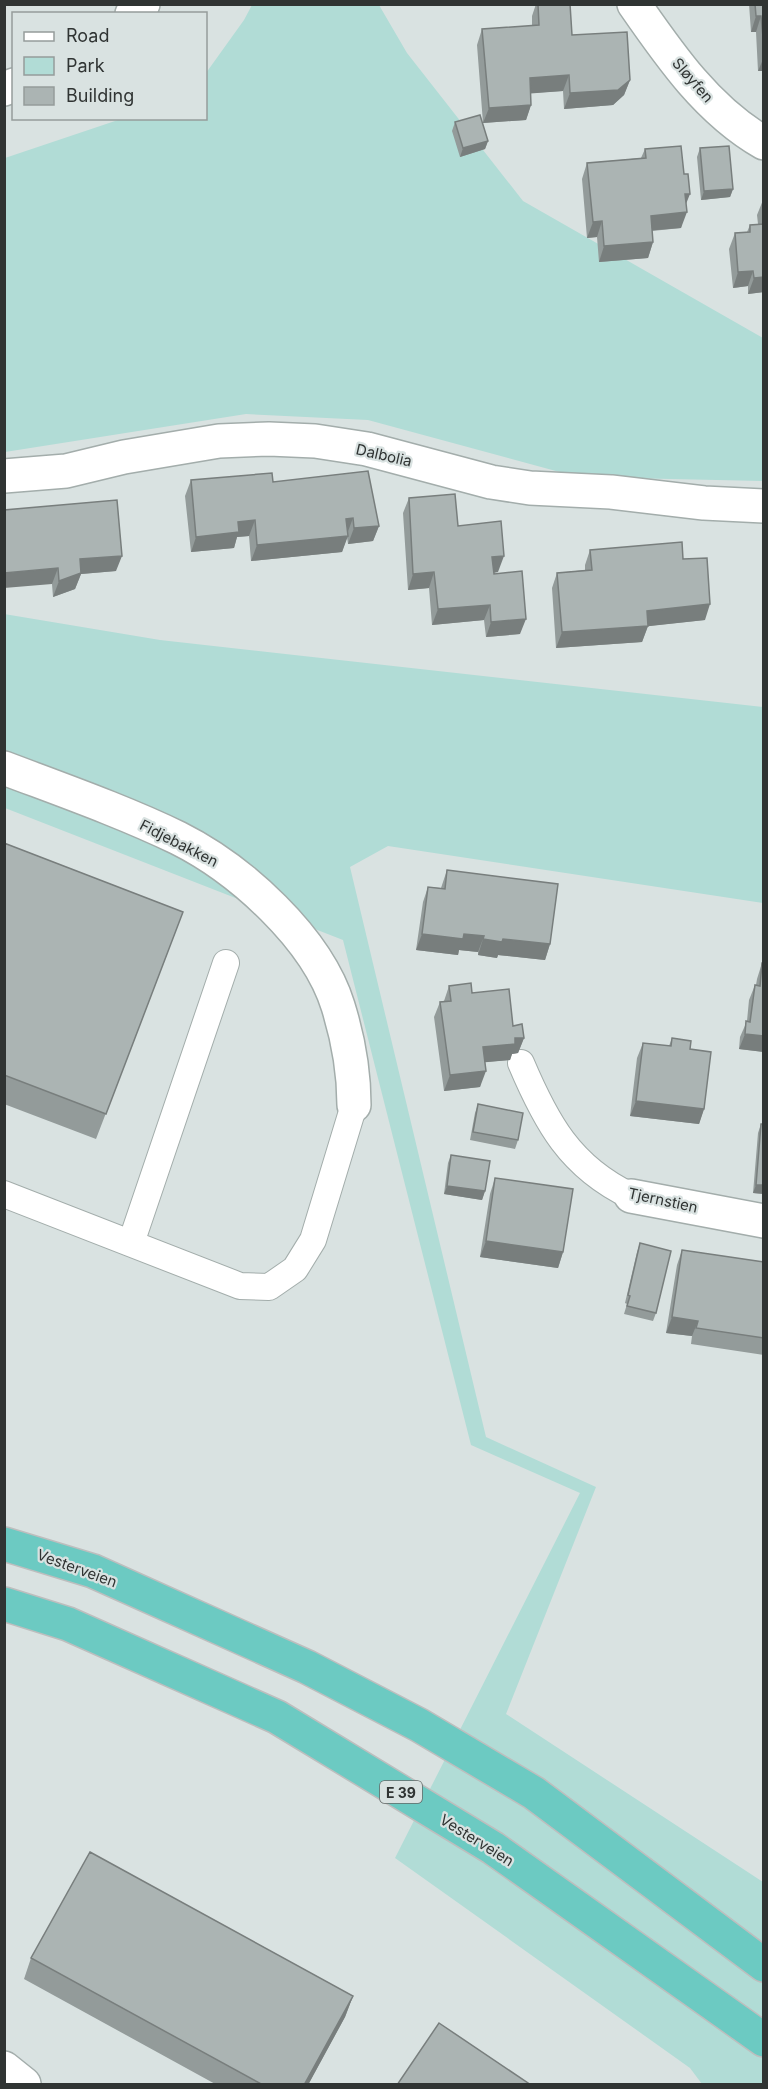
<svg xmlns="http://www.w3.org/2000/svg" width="768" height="2089" viewBox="0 0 768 2089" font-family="Inter,sans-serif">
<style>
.green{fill:#b1dcd6}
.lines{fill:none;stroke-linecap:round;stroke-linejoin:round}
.service-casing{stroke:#a3adab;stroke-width:28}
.minor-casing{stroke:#a3adab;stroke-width:36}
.tertiary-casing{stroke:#a3adab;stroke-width:36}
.trunk-casing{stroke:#bdbebe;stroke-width:36}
.service{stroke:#fff;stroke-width:26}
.minor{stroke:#fff;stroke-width:33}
.tertiary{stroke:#fff;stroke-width:33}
.trunk{stroke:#6ccac2;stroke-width:33}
.wall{fill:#939b9a}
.shaded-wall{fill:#787e7d}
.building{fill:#abb4b3;stroke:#787e7d;stroke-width:1.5}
.labels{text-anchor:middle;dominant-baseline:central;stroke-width:4.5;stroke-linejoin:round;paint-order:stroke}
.shield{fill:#d9e2e1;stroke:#636867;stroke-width:1.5}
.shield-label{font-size:14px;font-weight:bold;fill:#303433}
.street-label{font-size:15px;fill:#303433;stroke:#d9e2e1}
</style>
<rect width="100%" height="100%" fill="#d9e2e1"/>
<path class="green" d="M252 5H379L407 53 523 201 763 338V481L578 477 368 420 246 414 5 452V158L121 119 206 118V73L244 20Z
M4 614 160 640 763 707V903L388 846 350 867 486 1437 596 1487 506 1714 763 1882V2084H702L690 2068 395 1858 580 1493 471 1445 343 940 5 808Z"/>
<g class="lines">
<defs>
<path id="service" d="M521 1063C546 1122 570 1167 631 1196
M4 1194 240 1286 269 1287 295 1269 313 1240 354 1105
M131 1243 226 963"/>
<path id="minor" d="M634 4C670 56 708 111 764 143
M4 476 66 471 124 457 219 441 269 439 315 441 367 449 491 482 530 488 611 492 704 503 764 506
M4 768C62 790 122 811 178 838 240 869 317 938 338 1006 348 1038 354 1072 354 1105
M631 1196 764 1221
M4 2068 24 2084"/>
<path id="tertiary" d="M132 14 143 4
M4 89 14 85"/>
<path id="trunk" d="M4 1544 93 1571 307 1667 419 1725 534 1793 764 1965
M4 1604 68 1624 277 1717 493 1848 764 2040"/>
</defs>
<use href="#service" class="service-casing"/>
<use href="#minor" class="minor-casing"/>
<use href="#tertiary" class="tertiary-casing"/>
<use href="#trunk" class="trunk-casing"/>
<use href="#service" class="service"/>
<use href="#minor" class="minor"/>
<use href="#tertiary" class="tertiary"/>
<use href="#trunk" class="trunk"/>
</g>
<path class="wall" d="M536 4H570L572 35 630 80 624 95 613 105 564 109 563 91 531 93V105L526 120 483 123 477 45 482 29 532 26V16Z
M749 4H764V71H758L756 32H751Z
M455 122 488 141 485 149 460 157 452 131Z
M700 148 733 189 730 197 701 200 697 157Z
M645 149 686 204 681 228 652 231 653 242 648 258 599 262 597 237 587 238 582 179 587 163 641 158Z
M763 200 764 292 748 294V286L733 288 729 249 735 233 747 232 750 225 758 224 757 215Z
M191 480 273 482 379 526 373 541 348 544 347 537 342 552 251 561 249 536 237 537 234 548 191 552 185 496Z
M409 498 458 526 498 572 494 573 520 634 486 637 484 620 432 625 429 588 408 590 403 513Z
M4 510 116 571 81 574 75 589 53 597 52 584Z
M590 550 683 559 705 620 648 626 642 642 556 648 552 588 557 573 585 570V565Z
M4 843 183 912 96 1139 4 1104Z
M447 870 550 944 545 960 498 955 497 958 478 955V952L459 950 458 955 416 950 423 902 428 887 441 888Z
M762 963 764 1052 739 1049 740 1037 747 1021 749 1000 755 985H756L757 979Z
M449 986 472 993 513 1026 524 1038 518 1053 512 1054 510 1060 485 1062 480 1087 444 1091 434 1017 440 1002 444 1001Z
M672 1038 704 1109 699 1124 630 1116 637 1058 643 1043 669 1046Z
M478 1104 518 1140 515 1149 470 1140 475 1113Z
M761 1124H764V1194L753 1193 758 1133Z
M451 1155 485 1191 482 1200 444 1194 448 1163Z
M495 1178 563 1252 558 1268 480 1257 490 1194Z
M640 1243 656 1313 653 1321 624 1314 627 1304 625 1303 637 1252Z
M682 1250 764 1262V1355L691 1344 692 1336 666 1333 677 1265Z
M31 1958 353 1996 345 2017 308 2085H217L24 1979Z"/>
<path class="shaded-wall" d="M756 16H761L756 32H751Z
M764 57V71H758Z
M569 75 563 91 524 94 530 78Z
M630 80 624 95 613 105 564 109 570 93Z
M531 105 526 120 483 123 489 108Z
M488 141 485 149 460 157 463 148Z
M733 189 730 197 701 200 704 191Z
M685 194H690L684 209Z
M687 212 681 228 645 231 651 216Z
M602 221 597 237 587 238 593 222Z
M653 242 648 258 599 262 604 246Z
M753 271 748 286 733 288 738 272Z
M764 277V292L748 294 754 278Z
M353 518 347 534 346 519Z
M255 520 249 536 237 537 234 548 191 552 196 537 238 522Z
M379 526 373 541 348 544 354 528Z
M348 536 342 552 251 561 257 545Z
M122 556 116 571 81 574 75 589 53 597 59 581 80 559Z
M504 556 498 572 487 573 492 557Z
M58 568 52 584 4 588V573Z
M434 572 429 588 408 590 413 574Z
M710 604 705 620 641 627 647 611Z
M490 605 484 620 432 625 438 609Z
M526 619 520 634 486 637 491 622Z
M648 626 642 642 556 648 562 632Z
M422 934H464L484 936 478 952 459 950 458 955 416 950Z
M483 939H503L550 944 545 960 498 955 497 958 478 955Z
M745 1034 764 1036V1052L739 1049Z
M515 1038H524L518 1053 512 1054 510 1060 477 1063 483 1047Z
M486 1071 480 1087 444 1091 450 1075Z
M636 1101 704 1109 699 1124 630 1116Z
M756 1185H764V1194L753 1193Z
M447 1186 485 1191 482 1200 444 1194Z
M486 1241 563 1252 558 1268 480 1257Z
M672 1317 698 1321 692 1336 666 1333Z
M353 1996 345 2017 308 2085H304Z"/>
<path class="building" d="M538 4H570L572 35 627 32 630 80 618 90 570 93 569 75 530 78 531 105 489 108 482 29 539 25Z
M755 4H764V48L761 16H756Z
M480 115 488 141 463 148 455 122Z
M681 146 684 174H688L690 194H685L687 212 651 216 653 242 604 246 602 221 593 222 587 163 646 158 645 149Z
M729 146 733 189 704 191 700 148Z
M764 224V277L754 278 753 271 738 272 735 233 750 232V225Z
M368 471 379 526 354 528 353 518 346 519 348 536 257 545 255 520 238 522 239 532 196 537 191 480 272 473 273 482Z
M455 494 458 526 501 521 504 556 492 557 494 574 522 571 526 619 491 622 490 605 438 609 434 572 413 574 409 498Z
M117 500 122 556 80 559 81 573 59 581 58 568 4 573V510Z
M682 542 683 559 707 558 710 604 647 611 648 626 562 632 557 573 592 570 590 550Z
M4 843 183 912 106 1114 4 1075Z
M447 870 558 884 550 944 503 939 502 942 483 939 484 936 464 934 463 939 422 934 428 887 445 889Z
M762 963H764V1036L745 1034 746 1021 750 1022 755 985 760 986Z
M471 983 472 993 509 989 513 1026 522 1024 524 1038H515V1044L483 1047 486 1071 450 1075 440 1002 451 1001 449 986Z
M672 1038 691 1041 690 1049 711 1052 704 1109 636 1101 643 1043 671 1046Z
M478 1104 523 1113 518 1140 473 1132Z
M761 1124H764V1185H756Z
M451 1155 490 1161 485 1191 447 1186Z
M495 1178 573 1189 563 1252 486 1241Z
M640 1243 671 1251 656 1313 627 1306 630 1296 628 1295Z
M682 1250 764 1262V1338L696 1328 698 1321 672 1317Z
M90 1852 353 1996 304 2085H263L31 1958Z
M439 2023 531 2085H397Z"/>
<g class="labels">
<rect class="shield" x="380" y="1781" width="42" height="22" rx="4.5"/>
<g class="shield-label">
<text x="401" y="1792">E 39</text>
</g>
<g class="street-label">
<text transform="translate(693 80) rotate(49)">Sløyfen</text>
<text transform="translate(384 455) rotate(13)">Dalbolia</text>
<text transform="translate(179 843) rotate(27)">Fidjebakken</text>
<text transform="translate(663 1200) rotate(12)">Tjernstien</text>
<text transform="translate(77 1568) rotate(20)">Vesterveien</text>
<text transform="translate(477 1840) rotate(32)">Vesterveien</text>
</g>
</g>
<rect width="768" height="2089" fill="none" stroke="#303433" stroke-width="12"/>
<rect x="12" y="12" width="195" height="108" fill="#d9e2e1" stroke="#959c9b" stroke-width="1.5"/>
<rect x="24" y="32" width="30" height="9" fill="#ffffff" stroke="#959c9b" stroke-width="1.5"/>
<text x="66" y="42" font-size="18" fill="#303433">Road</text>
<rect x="24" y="57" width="30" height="18" fill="#b1dcd6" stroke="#959c9b" stroke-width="1.5"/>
<text x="66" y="72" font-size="18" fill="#303433">Park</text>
<rect x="24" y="87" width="30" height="18" fill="#abb4b3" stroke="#959c9b" stroke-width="1.5"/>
<text x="66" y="102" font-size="18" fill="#303433">Building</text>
</svg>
